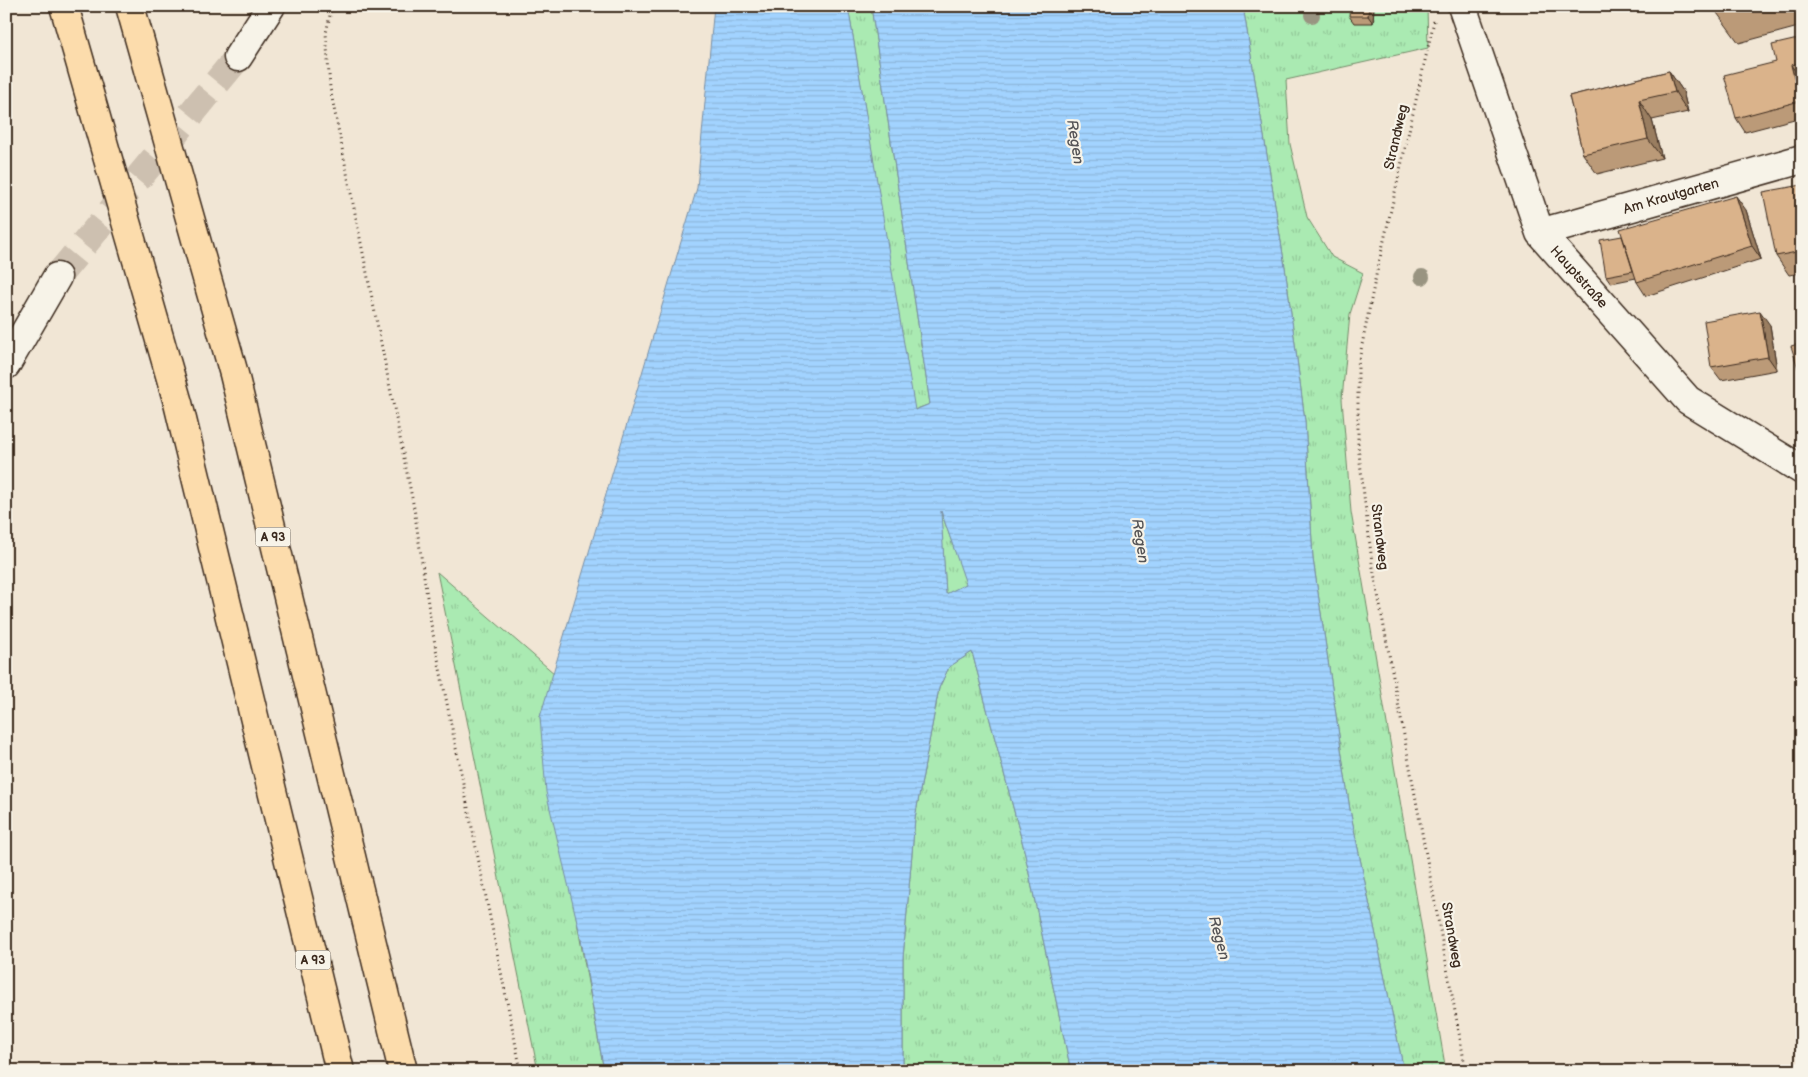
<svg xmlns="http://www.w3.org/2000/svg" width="1808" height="1077" viewBox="0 0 1808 1077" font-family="'Balsamiq Sans',sans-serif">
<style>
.grass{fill:url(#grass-tufts);stroke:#728a68}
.water{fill:url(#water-rules);stroke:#798fa5;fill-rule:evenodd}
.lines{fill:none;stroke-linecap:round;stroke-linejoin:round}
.tertiary-tunnel{stroke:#cdc0b0;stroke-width:28;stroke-dasharray:28 14;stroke-linecap:butt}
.minor-casing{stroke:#3b2a1e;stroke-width:31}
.tertiary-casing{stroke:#3b2a1e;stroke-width:31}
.motorway-casing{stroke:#3b2a1e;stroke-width:31}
.path{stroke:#3b2a1e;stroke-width:3;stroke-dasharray:1 4;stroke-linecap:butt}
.minor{stroke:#f7f3e8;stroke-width:28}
.tertiary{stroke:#f7f3e8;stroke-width:28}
.motorway{stroke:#fcdcac;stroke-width:28}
.tree{fill:#999481}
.wall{fill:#bb9a78;stroke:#3b2a1e}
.shaded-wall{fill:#997d61;stroke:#3b2a1e}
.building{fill:#dab38b;stroke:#3b2a1e}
.labels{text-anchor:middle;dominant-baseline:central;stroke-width:4.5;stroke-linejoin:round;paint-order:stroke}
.shield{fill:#f7f3e8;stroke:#73665b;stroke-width:1}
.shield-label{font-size:12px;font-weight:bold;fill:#3b2a1e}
.street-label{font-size:14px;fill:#3b2a1e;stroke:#f7f3e8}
.water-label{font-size:15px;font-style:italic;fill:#555456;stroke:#f7f3e8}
</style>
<defs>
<pattern id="grass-tufts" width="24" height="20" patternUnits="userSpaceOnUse" patternTransform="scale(1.25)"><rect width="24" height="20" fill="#aaeab2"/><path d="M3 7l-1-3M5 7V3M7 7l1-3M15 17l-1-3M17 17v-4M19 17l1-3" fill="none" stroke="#93c999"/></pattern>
<pattern id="water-rules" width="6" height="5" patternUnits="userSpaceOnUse" patternTransform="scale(1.25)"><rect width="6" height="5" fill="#a2d3ff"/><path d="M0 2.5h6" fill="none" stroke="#8cb5da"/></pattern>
</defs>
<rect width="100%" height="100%" fill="#f1e6d5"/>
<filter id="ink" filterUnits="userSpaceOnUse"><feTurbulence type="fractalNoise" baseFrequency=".02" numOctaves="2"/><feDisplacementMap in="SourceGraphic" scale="10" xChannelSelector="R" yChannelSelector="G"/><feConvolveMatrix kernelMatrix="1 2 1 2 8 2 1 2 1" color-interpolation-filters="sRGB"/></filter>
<g filter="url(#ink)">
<path class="grass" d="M848 6H871L930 404 914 410Z
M1243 6H1427L1428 48 1286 80 1290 144 1307 217 1332 257 1363 273 1350 314 1342 399 1351 512 1446 1071H1404L1350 810 1313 559 1305 421 1285 267Z
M940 509 967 584 946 594Z
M437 572 555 674 540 717 604 1071H538Z
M972 652 1023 845 1071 1071H903V958L915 818 939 688 949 667Z"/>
<path class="water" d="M714 6H848L915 410 930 404 871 6H1243L1285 267 1305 421 1313 559 1350 810 1404 1071H1071L1023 845 972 652 949 667 939 688 915 818 903 958V1071H604L580 934 546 792 540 717 697 188ZM941 511 966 584 946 594 941 512Z"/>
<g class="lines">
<path class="tertiary-tunnel" d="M57 277 238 57"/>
<defs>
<path id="minor" d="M1462 6 1540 233 1688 400 1802 470
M1540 233 1802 159"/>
<path id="tertiary" d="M238 57 271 6
M6 365 57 277"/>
<path id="motorway" d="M64 6 178 403 340 1071
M130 6 234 374 403 1071"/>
</defs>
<use href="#minor" class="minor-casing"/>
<use href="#tertiary" class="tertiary-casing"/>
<use href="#motorway" class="motorway-casing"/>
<path class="path" d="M332 6 326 33 330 88 414 508 431 624 521 1071
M1434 21 1375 280 1358 365V445L1372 562 1466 1071
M6 288 12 295"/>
<use href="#minor" class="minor"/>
<use href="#tertiary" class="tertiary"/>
<use href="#motorway" class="motorway"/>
</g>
<g class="tree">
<circle cx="1312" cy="15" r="8"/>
<circle cx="1422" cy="277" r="8"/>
</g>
<path class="wall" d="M1374 6 1373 23H1354L1349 16Z
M1712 6H1802V26L1739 43Z
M1802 38V78L1801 79 1802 83V117L1745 132 1736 118 1776 62Z
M1669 71 1683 91 1688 112 1652 120 1662 158 1597 174 1583 154 1569 96Z
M1802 185V273L1789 275 1776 256Z
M1746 210 1761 259 1646 296 1637 282 1636 278 1611 283 1606 276 1622 236Z
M1770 325 1777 370 1721 380 1711 367Z"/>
<path class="shaded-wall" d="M1369 6H1374L1373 23 1368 16Z
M1791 65 1801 79 1802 83V103L1800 101Z
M1669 71 1683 91 1688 112 1675 92Z
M1639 100 1652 120 1662 158 1648 139Z
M1736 196 1746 210 1761 259 1752 246Z
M1760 311 1770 325 1777 370 1768 357Z"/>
<path class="building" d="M1350 6H1369L1368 16H1349Z
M1714 6H1724L1715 9Z
M1802 38V62L1791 65 1800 101 1736 118 1724 75 1776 62 1772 45Z
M1669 71 1675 92 1639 100 1648 139 1583 154 1569 96Z
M1802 185V251L1776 256 1763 192Z
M1736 196 1752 246 1637 282 1620 229Z
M1622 236 1633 271 1606 276 1600 240Z
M1760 311 1768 357 1711 367 1704 321Z
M1802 343V381L1791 346Z"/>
</g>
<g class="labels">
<g class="shield">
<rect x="255.5" y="527.5" width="35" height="19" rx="4"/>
<rect x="295.5" y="950.5" width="35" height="19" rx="4"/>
</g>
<g class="shield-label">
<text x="273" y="537">A 93</text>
<text x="313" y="960">A 93</text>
</g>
<g class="street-label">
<text transform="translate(1396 137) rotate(-77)">Strandweg</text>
<text transform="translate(1671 196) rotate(-16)">Am Krautgarten</text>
<text transform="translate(1579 277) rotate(48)">Hauptstraße</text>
<text transform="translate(1380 537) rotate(83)">Strandweg</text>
<text transform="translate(1452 935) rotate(80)">Strandweg</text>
</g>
<g class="water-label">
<text transform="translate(1075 142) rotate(81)">Regen</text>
<text transform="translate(1140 541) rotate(81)">Regen</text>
<text transform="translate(1219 938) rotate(75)">Regen</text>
</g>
</g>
<rect width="1808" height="1077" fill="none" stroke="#f7f3e8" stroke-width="25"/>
<rect x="12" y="12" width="1783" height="1052" fill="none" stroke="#3b2a1e" stroke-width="2" filter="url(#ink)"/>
</svg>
